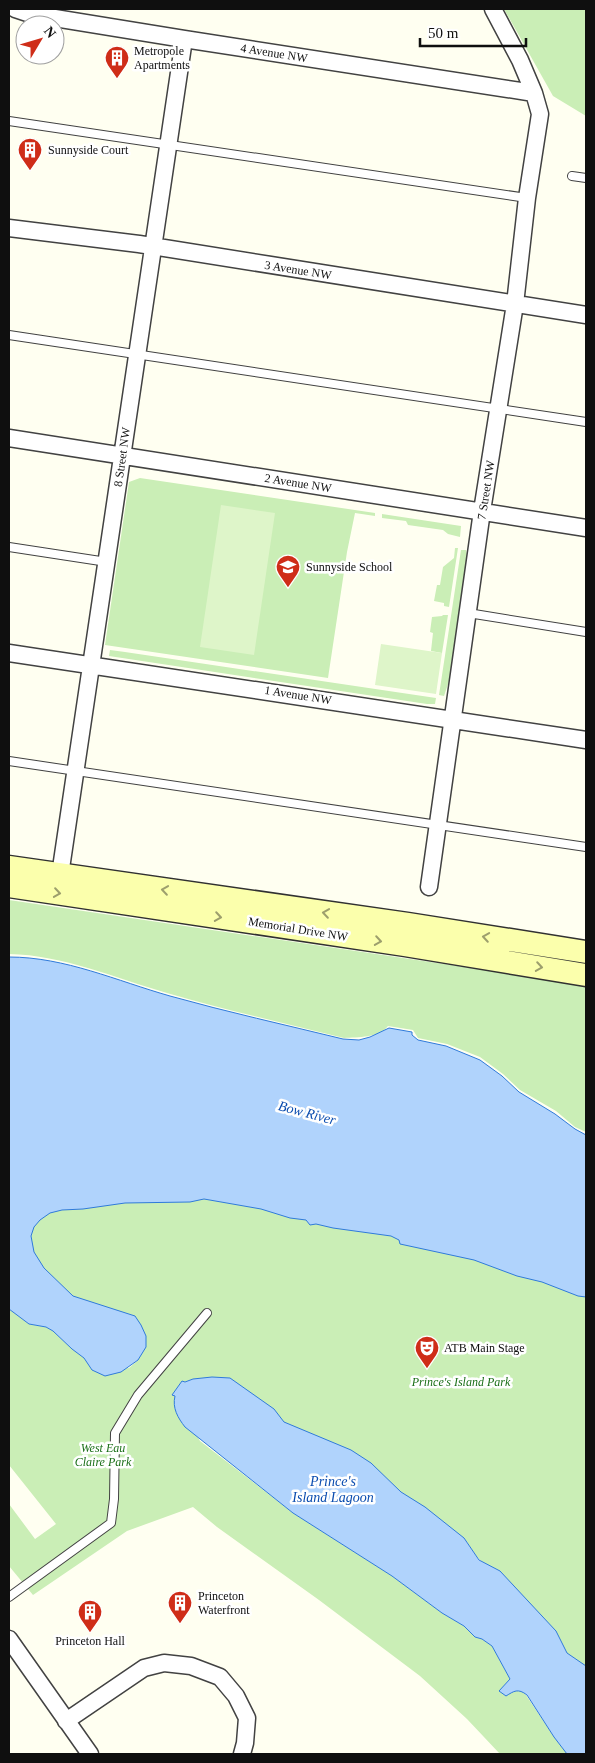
<svg xmlns="http://www.w3.org/2000/svg" width="595" height="1763" viewBox="0 0 595 1763" font-family="'Times New Roman',serif">
<style>
.green{fill:#caeeb6}
.pitch{fill:#def5c9}
.water{fill:#b0d3fc;stroke:#2f7adb}
.lines{fill:none;stroke-linecap:round;stroke-linejoin:round}
.service-casing{stroke:#424242;stroke-width:10}
.minor-casing{stroke:#424242;stroke-width:19}
.secondary-casing{stroke:#313131;stroke-width:25}
.service{stroke:#fff;stroke-width:8}
.minor{stroke:#fff;stroke-width:16}
.secondary{stroke:#fbffac;stroke-width:22}
.oneway{stroke:#9d9f6d}
.labels{text-anchor:middle;dominant-baseline:central;stroke-width:5;stroke-linejoin:round;paint-order:stroke}
.poi-label{font-size:12px;fill:#0f0f0f;stroke:#fff;text-anchor:start}
.street-label{font-size:12px;fill:#0f0f0f;stroke:#fff}
.park-label{font-size:12px;font-style:italic;fill:#1b6f18;stroke:#fff}
.water-label{font-size:14px;font-style:italic;fill:#0a4caf;stroke:#fff}
</style>
<rect width="100%" height="100%" fill="#fffff1"/>
<path class="green" d="M504 9H586V116L553 96Z
M140 478 375 513V516L355 513 347 552 328 678 105 645 129 482Z
M382 514 461 526 460 537 448 534 443 530 408 525 406 521 382 518Z
M455 548H458L449 607 444 606V603L434 601 437 585H440L443 567 454 558Z
M461 550H466L467 555 449 681 444 696 439 695Z
M443 615H448L442 653 431 651 433 633 430 632 432 617 442 616Z
M110 650 125 652 436 698 435 704H427L109 656Z
M9 900 586 985V1132L575 1127 556 1111 520 1090 503 1074 480 1057 447 1044 418 1038 413 1030 388 1026C379 1038 358 1037 344 1038 285 1023 225 1010 167 993 115 978 63 955 9 954Z
M207 1195 393 1232 586 1290V1671L567 1654 559 1637 498 1570C482 1566 476 1556 467 1542L360 1461 193 1379 185 1382 175 1396 200 1441 293 1513 392 1576 442 1613 464 1626 475 1637 482 1639 492 1646 510 1679 499 1691H522L526 1695 554 1737 567 1754H500L467 1719 420 1676 319 1600 217 1527 193 1507 127 1531 33 1595 9 1566V1504L35 1539 56 1524 9 1465V1309L29 1324 46 1327 53 1331 72 1349 84 1358 92 1370 129 1368 138 1360 67 1298 45 1276 26 1243 34 1220 52 1208Z"/>
<path class="pitch" d="M221 505 275 513 254 655 200 647Z
M381 644 442 653 436 694 375 685Z"/>
<path class="water" d="M9 957C65 957 117 981 170 996 227 1012 286 1025 343 1039L359 1040 370 1037 389 1028 412 1032V1035L418 1040 446 1046 480 1060 502 1076 519 1092 555 1114 575 1129 586 1135V1297L578 1296 542 1282 517 1276 474 1260 400 1244 399 1240 391 1236 333 1228 316 1224 310 1225 306 1220 290 1218 261 1209 204 1199 190 1202 125 1203 83 1209 62 1210 50 1213 40 1220 34 1227 31 1236 34 1252 44 1268 73 1296 135 1316 141 1325 146 1336V1347L138 1360 121 1372 105 1376 92 1370 84 1358 72 1349 53 1331 46 1327 29 1324 9 1309Z
M212 1377 230 1378 274 1409 284 1422 351 1450 371 1463 401 1492 425 1507 464 1538 479 1560 500 1571 556 1631 567 1653 586 1666V1754H567L554 1737 527 1695C518 1688 514 1691 506 1696L499 1691 510 1679 492 1646 482 1639 475 1637 464 1626 442 1613 392 1576 293 1513 185 1427C178 1418 172 1408 175 1396L172 1395 182 1381 185 1382 193 1379Z"/>
<g class="lines">
<defs>
<path id="service" d="M9 121 527 198
M572 176 586 178
M9 335 586 422
M9 547 107 562
M468 613 586 632
M9 761 586 847
M9 1597 111 1523 114 1499 115 1433 138 1395 207 1313"/>
<path id="minor" d="M15 9 30 14 184 39 534 93
M9 228 139 244 586 315
M9 438 586 528
M9 653 586 740
M60 875 184 39
M429 887 482 511 515 304 527 198 540 114 534 93 520 60 493 9
M9 1639 90 1754
M66 1721 144 1668 164 1663 191 1666 220 1677 236 1696 247 1718 245 1743 242 1754"/>
<path id="secondary" d="M9 867 408 924 586 952
M9 886 405 945 586 975"/>
</defs>
<use href="#service" class="service-casing"/>
<use href="#minor" class="minor-casing"/>
<use href="#secondary" class="secondary-casing"/>
<use href="#service" class="service"/>
<use href="#minor" class="minor"/>
<use href="#secondary" class="secondary"/>
</g>
<defs><path id="oneway-chevron" d="M-2-3.5L2.5 0L-2 3.5" fill="none" stroke-width="1.6" stroke-linecap="round" stroke-linejoin="round" transform="scale(1.25)"/></defs>
<g class="oneway">
<use href="#oneway-chevron" transform="translate(165 890) rotate(-172)"/>
<use href="#oneway-chevron" transform="translate(57 893) rotate(8)"/>
<use href="#oneway-chevron" transform="translate(326 913) rotate(-172)"/>
<use href="#oneway-chevron" transform="translate(218 917) rotate(9)"/>
<use href="#oneway-chevron" transform="translate(486 937) rotate(-171)"/>
<use href="#oneway-chevron" transform="translate(378 941) rotate(9)"/>
<use href="#oneway-chevron" transform="translate(539 967) rotate(9)"/>
</g>
<defs>
<symbol id="building-pin" viewBox="-11 -11 22 30"><path d="M0 17L-7.5 6A9.5 9.5 0 1 1 7.5 6Z" fill="#cf2d18" stroke="#fff"/><path d="M-4-6H4V6H1V3H-1V6H-4ZM-2.5-4.3h1.7v1.8h-1.7ZM.8-4.3h1.7v1.8H.8ZM-2.5-1h1.7V.8h-1.7ZM.8-1h1.7V.8H.8Z" fill="#fff"/></symbol>
<symbol id="school-pin" viewBox="-11 -11 22 30"><path d="M0 17L-7.5 6A9.5 9.5 0 1 1 7.5 6Z" fill="#cf2d18" stroke="#fff"/><path d="M0-5L7-2L0 1L-7-2ZM-4 1L0 2.5L4 1V4Q0 6-4 4Z" fill="#fff"/></symbol>
<symbol id="theatre-pin" viewBox="-11 -11 22 30"><path d="M0 17L-7.5 6A9.5 9.5 0 1 1 7.5 6Z" fill="#cf2d18" stroke="#fff"/><path d="M-5-5.5Q0-4 5-5.5V0Q5 5 0 6Q-5 5-5 0ZM-3.3-2.5H-1v1.5H-3.3ZM1-2.5H3.3v1.5H1ZM-2.8 1Q0 5.5 2.8 1Z" fill="#fff"/></symbol>
</defs>
<g fill-rule="evenodd">
<use href="#building-pin" x="103" y="44" width="28" height="38"/>
<use href="#building-pin" x="16" y="136" width="28" height="38"/>
<use href="#school-pin" x="274" y="553" width="28" height="38"/>
<use href="#theatre-pin" x="413" y="1334" width="28" height="38"/>
<use href="#building-pin" x="166" y="1589" width="28" height="38"/>
<use href="#building-pin" x="76" y="1598" width="28" height="38"/>
</g>
<g class="labels">
<g class="poi-label">
<text x="134" y="51">Metropole<tspan x="134" dy="14">Apartments</tspan></text>
<text x="48" y="150">Sunnyside Court</text>
<text x="306" y="567">Sunnyside School</text>
<text x="444" y="1348">ATB Main Stage</text>
<text x="198" y="1596">Princeton<tspan x="198" dy="14">Waterfront</tspan></text>
<text x="90" y="1641" text-anchor="middle">Princeton Hall</text>
</g>
<g class="street-label">
<text transform="translate(274 53) rotate(9)">4 Avenue NW</text>
<text transform="translate(298 270) rotate(9)">3 Avenue NW</text>
<text transform="translate(122 457) rotate(-82)">8 Street NW</text>
<text transform="translate(298 483) rotate(9)">2 Avenue NW</text>
<text transform="translate(486 490) rotate(-81)">7 Street NW</text>
<text transform="translate(298 695) rotate(9)">1 Avenue NW</text>
<text transform="translate(298 929) rotate(9)">Memorial Drive NW</text>
</g>
<g class="park-label">
<text x="461" y="1382">Prince's Island Park</text>
<text x="103" y="1448">West Eau<tspan x="103" dy="14">Claire Park</tspan></text>
</g>
<g class="water-label">
<text transform="translate(307 1113) rotate(15)">Bow River</text>
<text x="333" y="1481">Prince's<tspan x="333" dy="16">Island Lagoon</tspan></text>
</g>
</g>
<rect width="595" height="1763" fill="none" stroke="#0f0f0f" stroke-width="20"/>
<g transform="translate(40 40) rotate(52)"><circle r="24" fill="#ffffff" stroke="#9f9f9f"/>
<path d="M0-4L9 19L0 12L-9 19Z" fill="#cf2d18"/>
<text y="-8" font-size="14" font-weight="bold" text-anchor="middle" fill="#0f0f0f">N</text>
</g>
<path d="M420 38v8h106v-8" fill="none" stroke="#0f0f0f" stroke-width="2.5"/>
<text x="428" y="38" font-size="15" fill="#0f0f0f" stroke="#ffffff" stroke-width="4" paint-order="stroke">50 m</text>
</svg>
